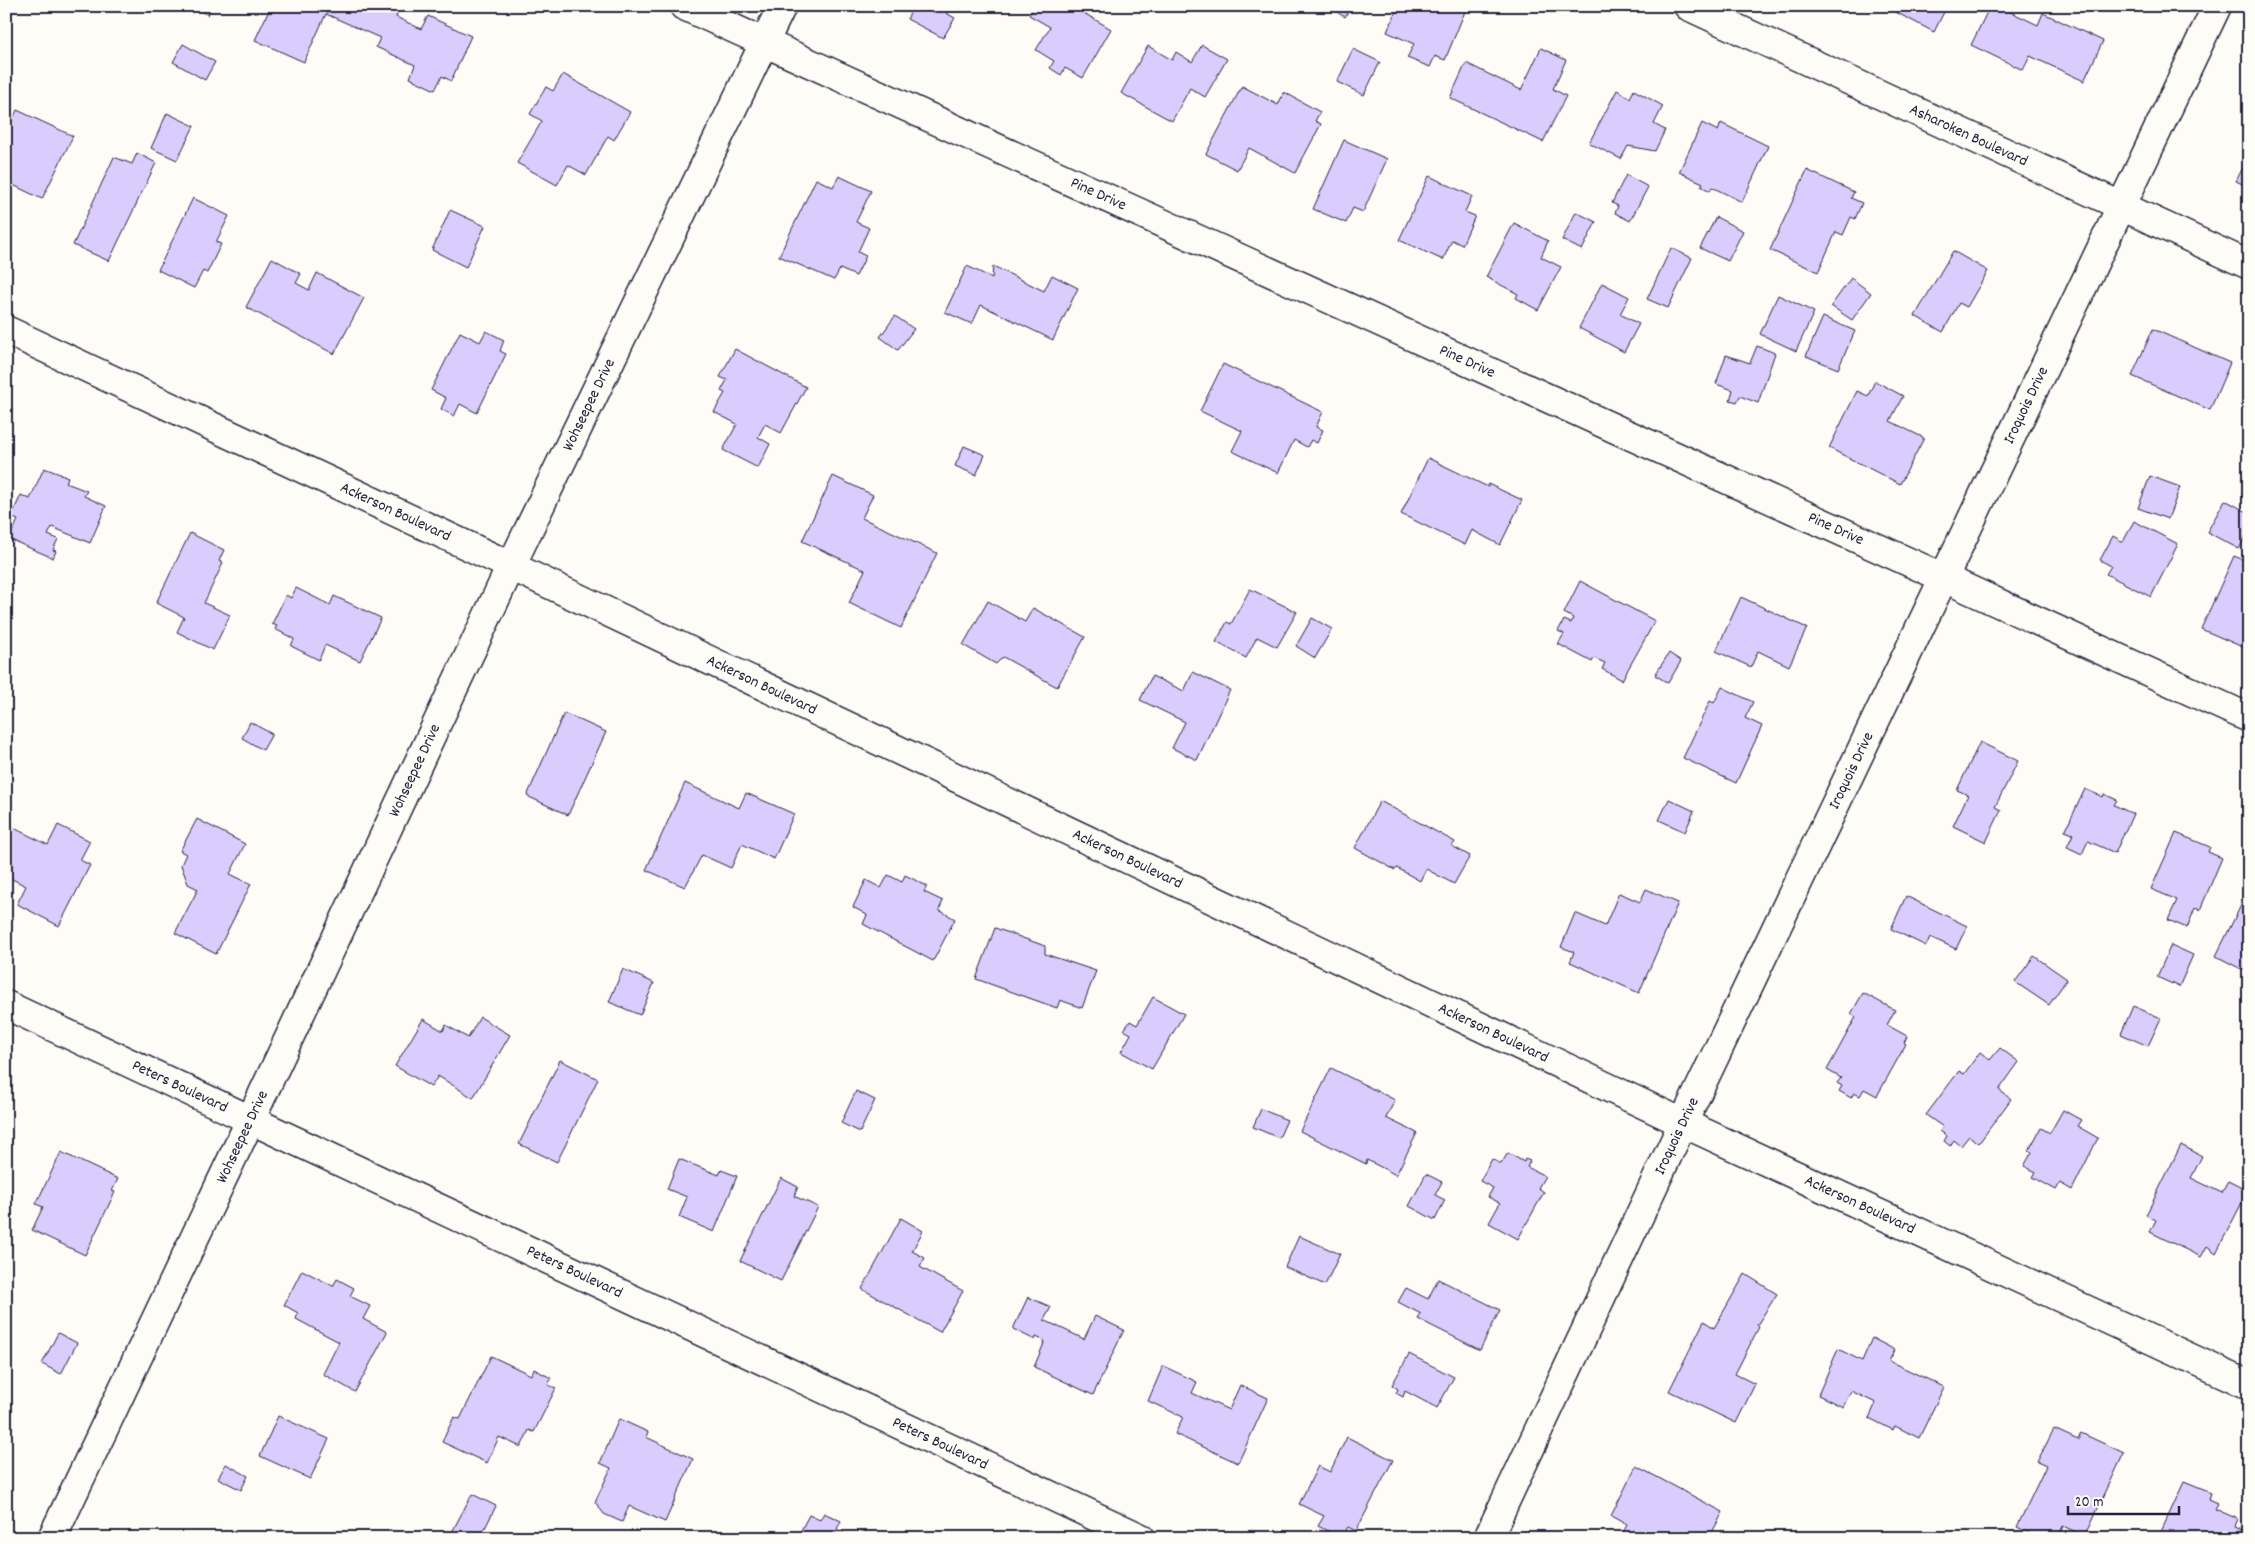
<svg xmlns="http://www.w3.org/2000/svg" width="2255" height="1544" viewBox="0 0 2255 1544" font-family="Dekko,sans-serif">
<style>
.building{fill:#dbccfe;stroke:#22223b}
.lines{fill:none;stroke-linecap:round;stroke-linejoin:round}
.minor-casing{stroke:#22223b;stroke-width:31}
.minor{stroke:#fdfcf7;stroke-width:28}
.labels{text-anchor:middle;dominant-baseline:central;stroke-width:4.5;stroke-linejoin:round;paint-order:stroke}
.street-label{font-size:16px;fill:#22223b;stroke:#fdfcf7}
</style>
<rect width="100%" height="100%" fill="#fdfcf7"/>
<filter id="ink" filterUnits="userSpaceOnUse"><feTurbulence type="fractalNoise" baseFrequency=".02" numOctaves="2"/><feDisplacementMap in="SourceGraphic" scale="10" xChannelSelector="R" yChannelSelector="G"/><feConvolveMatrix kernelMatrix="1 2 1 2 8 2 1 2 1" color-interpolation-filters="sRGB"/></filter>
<g filter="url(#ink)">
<path class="building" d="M190 6H211L208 15Z
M271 6H400L396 17 421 29 428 16 471 36 451 81 442 76 435 90 410 78 415 65 376 47 380 38 326 14 304 62 255 40Z
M914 6H950L946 13 955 18 943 38 907 19Z
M1034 6H1085L1082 12 1111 29 1083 78 1065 68 1061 75 1050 68 1054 61 1036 50 1050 27 1029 15Z
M1327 6H1351L1345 17Z
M1398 6H1460L1466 9 1445 60 1435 56 1430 67 1407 58 1414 44 1387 32Z
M1884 6H1947L1934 32Z
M1990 6H1998L2038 25 2043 13 2103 41 2084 81 2030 56 2023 70 1971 45Z
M183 44 215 62 205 80 173 62Z
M1202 45 1227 59 1205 97 1190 88 1172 121 1121 93 1148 46 1172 60 1176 52 1192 62Z
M1541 48 1566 60 1553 89 1566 96 1543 142 1450 98 1466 63 1521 90Z
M1353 49 1380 62 1364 95 1337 82Z
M563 74 630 112 614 140 608 136 586 175 568 165 557 185 517 163 542 121 530 114 546 87 553 91Z
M1242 86 1278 105 1284 92 1320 112 1315 121 1321 124 1295 173 1249 148 1237 170 1206 154Z
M1617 90 1630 98 1634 90 1663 106 1654 124 1665 130 1655 151 1628 146 1621 159 1589 143Z
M17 110 73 136 42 199 13 185 6 198V133Z
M167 113 194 126 177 160 151 148Z
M1702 123 1718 131 1721 123 1768 146 1742 202 1712 187 1710 191 1701 186 1703 183 1679 172Z
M1344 140 1387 159 1363 212 1353 208 1346 223 1313 209Z
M137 153 156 163 109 261 73 245 114 157 132 164Z
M2249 156V187L2236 181Z
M1807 170 1854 192 1851 198 1862 203 1855 219 1851 217 1843 235 1836 232 1818 272 1770 250Z
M1626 175 1648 187 1630 221 1615 213 1618 206 1612 203Z
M839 176 871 191 856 222 869 228 858 252 866 256 856 276 840 269 834 280 779 256 816 179 833 187Z
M1429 176 1472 196 1465 212 1475 216 1462 245 1452 240 1443 260 1399 240Z
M193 198 229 216 216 242 221 244 207 273 203 271 194 288 158 270Z
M450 210 485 226 466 267 432 250Z
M1576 212 1596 222 1582 250 1562 240Z
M1716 217 1743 231 1728 261 1700 248Z
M1514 223 1548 241 1541 257 1561 267 1538 310 1516 298 1518 294 1486 277Z
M1671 248 1692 258 1668 308 1647 299Z
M1953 251 1988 271 1967 307 1959 303 1943 332 1915 316Z
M272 258 301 274 296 283 309 290 317 273 364 298 334 354 246 307Z
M967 266 992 278 993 266 1044 291 1052 275 1078 288 1053 340 981 305 972 324 945 312Z
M1851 278 1871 293 1852 320 1831 306Z
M1602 283 1629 297 1620 314 1639 324 1624 352 1579 328Z
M1778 295 1814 312 1796 351 1760 334Z
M895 316 914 329 898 350 880 337Z
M1823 317 1855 331 1838 369 1806 356Z
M2153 329 2230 363 2210 410 2132 376Z
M486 331 504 340 500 351 506 354 477 413 460 404 454 416 441 409 446 398 431 390 460 332 480 342Z
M1757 346 1775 353 1758 403 1740 396 1737 402 1730 400 1733 390 1716 384 1726 355 1750 363Z
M735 349 806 387 781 433 765 424 758 437 770 444 758 468 723 450 737 424 714 412 725 393 721 391 727 380 720 377Z
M1223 364 1323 412 1316 427 1323 430 1317 443 1311 440 1307 447 1294 440 1278 473 1232 451 1242 431 1200 411Z
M1875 381 1903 396 1890 421 1924 438 1900 484 1829 448 1857 391 1868 396Z
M964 446 985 455 976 475 955 466Z
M1428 458 1488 487V484L1522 500 1500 545 1472 530 1465 545 1401 514Z
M44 468 68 477 66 483 87 491 84 496 106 506 90 543 52 527 48 535 58 539 53 550 56 551 53 558 9 539 18 520 11 517 21 495 30 499Z
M833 476 873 495 862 518 937 553 901 628 849 603 865 570 802 541Z
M2150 476 2180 487 2168 519 2138 508Z
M2225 500 2249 513V530L2239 549 2207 532Z
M2134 521 2178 544 2151 597 2106 574 2111 566 2100 560 2113 536 2123 542Z
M190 533 224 550 219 561 223 563 204 603 230 615 213 650 177 632 184 617 156 603Z
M2234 556 2249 562V639L2245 648 2201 629Z
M1580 581 1655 621 1622 680 1602 669 1605 663 1594 658 1592 662 1558 644 1564 634 1558 631 1564 620 1571 623 1573 618 1564 613Z
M296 588 330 605 334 596 381 618 360 661 325 645 319 660 291 646 294 639 275 629 277 626 272 624 286 595 291 598Z
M1250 589 1297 612 1277 647 1257 637 1246 658 1216 642 1227 622 1231 624Z
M1741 597 1807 628 1789 666 1758 651 1751 667 1716 651Z
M988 601 1025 622 1033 608 1085 637 1057 687 1003 657 996 664 963 645Z
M1312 618 1332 629 1315 658 1296 646Z
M1669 653 1681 661 1668 683 1655 675Z
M1193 672 1230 690 1197 760 1172 748 1185 722 1140 700 1152 676 1184 691Z
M1722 687 1753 702 1745 718 1762 726 1736 783 1683 758 1710 701 1714 703Z
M564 713 606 732 568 815 527 796Z
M250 722 272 734 263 750 242 738Z
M1980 742 2018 761 1995 807 2001 810 1986 842 1953 826 1968 795 1957 790Z
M685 783 739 808 746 793 794 814 774 859 742 844 731 868 702 855 685 887 646 870Z
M2085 789 2103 797 2104 794 2117 800 2114 805 2133 814 2115 853 2088 841 2082 854 2067 847 2073 834 2065 831Z
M1669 799 1694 811 1685 832 1659 820Z
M1380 801 1455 842 1452 846 1470 856 1454 884 1426 869 1420 881 1397 868 1395 870 1355 848Z
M197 819 245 844 230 874 251 884 216 954 175 933 198 889 188 884 181 865 186 854 180 851Z
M8 825 48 845 58 825 90 841 80 860 90 865 59 926 17 904 26 886 6 876Z
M2176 833 2210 847 2208 852 2222 858 2200 910 2195 908 2187 928 2168 920 2177 900 2151 889Z
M888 875 902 882 905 875 927 886 924 892 943 901 939 910 955 919 933 961 863 924 867 915 853 907 866 880 881 888Z
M1646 889 1678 903 1639 993 1570 962 1574 952 1561 947 1575 913 1605 926 1619 893 1640 902Z
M2249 889V964L2245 971 2216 956Z
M1906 896 1967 926 1956 949 1930 937 1926 946 1891 929Z
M995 928 1045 946V954L1096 971 1082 1008 1060 1000 1057 1008 976 979Z
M2171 945 2193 955 2179 987 2157 977Z
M2034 956 2067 979 2049 1005 2015 982Z
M623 969 654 983 640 1015 609 1002Z
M1863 993 1895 1010 1887 1025 1907 1036 1904 1043 1906 1044 1877 1096 1864 1089 1860 1096 1854 1093 1851 1098 1839 1091 1842 1086 1837 1083 1841 1078 1827 1070 1856 1017 1851 1014Z
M1153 997 1184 1014 1152 1069 1121 1052 1131 1034 1124 1030 1130 1021 1137 1025Z
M2133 1006 2161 1018 2148 1046 2121 1034Z
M480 1017 510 1035 473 1098 438 1076 431 1087 395 1066 423 1019 443 1031 446 1025 468 1038Z
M2000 1048 2019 1062 1999 1090 2011 1099 1979 1143 1969 1136 1961 1146 1954 1140 1950 1146 1944 1141 1947 1136 1940 1131 1943 1127 1926 1115 1959 1071 1964 1074 1980 1052 1990 1060Z
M560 1060 598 1079 557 1162 519 1144Z
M1331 1068 1395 1100 1386 1118 1417 1133 1396 1175 1367 1160 1366 1164 1300 1131Z
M856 1091 875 1100 860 1132 841 1123Z
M1261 1109 1287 1120 1279 1138 1253 1127Z
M2063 1110 2081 1120 2077 1126 2098 1138 2072 1190 2060 1183 2056 1190 2033 1177 2036 1172 2024 1166 2032 1152 2029 1150 2041 1128 2050 1133Z
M2181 1145 2202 1156 2191 1178 2222 1193 2228 1181 2248 1191 2216 1253 2207 1246 2201 1257 2150 1232 2156 1220 2146 1215Z
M61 1152 118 1179 112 1191 115 1192 85 1255 32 1230 43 1207 36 1204Z
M1508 1153 1524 1162 1525 1159 1530 1161 1527 1167 1545 1176 1538 1188 1544 1192 1518 1239 1489 1223 1500 1203 1488 1197 1493 1188 1480 1181 1492 1159 1501 1164Z
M679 1159 719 1175 721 1170 737 1176 714 1232 679 1217 687 1197 667 1189Z
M1426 1174 1442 1182 1435 1195 1445 1200 1435 1220 1409 1206Z
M781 1178 798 1187 794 1196 818 1207 781 1281 740 1261Z
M901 1218 923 1231 912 1251 925 1258 920 1267 963 1291 940 1332 862 1289Z
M1299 1236 1340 1254 1325 1285 1285 1267Z
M302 1270 333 1286 337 1279 354 1288 350 1296 370 1306 363 1319 387 1332 355 1392 323 1374 339 1342 296 1319 298 1313 284 1305Z
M1745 1274 1777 1294 1757 1325 1759 1327 1735 1374 1755 1384 1736 1423 1669 1391 1704 1321 1714 1328Z
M1438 1279 1500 1310 1480 1350 1418 1319 1421 1314 1398 1302 1406 1288 1428 1299Z
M1028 1297 1051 1307 1044 1320 1084 1339 1095 1316 1124 1330 1093 1395 1034 1367 1045 1341 1036 1337 1035 1340 1013 1329Z
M58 1333 77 1343 61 1374 42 1364Z
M1872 1338 1895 1350 1889 1361 1944 1387 1919 1438 1895 1426 1893 1430 1869 1418 1876 1403 1851 1391 1843 1407 1818 1395 1838 1349 1862 1361Z
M1409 1354 1454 1377 1437 1408 1405 1391 1403 1397 1396 1393 1398 1389 1392 1385Z
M491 1356 531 1375 534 1369 551 1378 548 1385 556 1388 534 1432 529 1430 521 1447 499 1437 487 1463 442 1442 454 1417 460 1419Z
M1163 1366 1197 1382 1192 1393 1229 1410 1240 1385 1268 1398 1238 1463 1175 1434 1183 1417 1148 1401Z
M278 1416 329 1439 310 1479 260 1456Z
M619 1419 648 1432 646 1437 693 1459 665 1522 629 1506 622 1522 604 1514 595 1502 611 1468 600 1463Z
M2054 1429 2078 1440 2081 1433 2124 1453 2085 1536 2063 1526 2058 1538H2039L2017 1527 2046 1466 2037 1462Z
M1347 1437 1393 1460 1356 1531 1348 1527 1341 1538 1318 1526 1324 1516 1299 1504 1318 1466 1330 1472Z
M226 1464 248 1476 241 1490 218 1478Z
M1636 1466 1723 1512 1709 1538H1679L1673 1535 1671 1538H1656L1653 1536 1652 1538H1620L1627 1525 1611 1516Z
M2184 1482 2211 1493 2209 1499 2218 1503 2215 1509 2238 1519 2235 1526 2249 1532V1538H2169L2160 1534Z
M472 1494 496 1506 480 1538H464L452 1532Z
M824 1513 841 1521 837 1529 847 1535 846 1538H797L809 1515 820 1520Z"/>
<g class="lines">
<defs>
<g id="minor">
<path id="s1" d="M684 6 1944 578 2249 718"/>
<path id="s2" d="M1688 6 2249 265"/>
<path id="s3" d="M6 330 511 566 1683 1123 2249 1385"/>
<path id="s4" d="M6 1005 1141 1538"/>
<path id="s5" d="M52 1538 250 1121 511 566 782 6"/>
<path id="s6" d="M1488 1538 1683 1123 2217 6"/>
</g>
</defs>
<use href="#minor" class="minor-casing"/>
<use href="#minor" class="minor"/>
</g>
</g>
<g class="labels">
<g class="street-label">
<text stroke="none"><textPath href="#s2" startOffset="309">Asharoken Boulevard</textPath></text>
<text stroke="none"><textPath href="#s1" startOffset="455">Pine Drive</textPath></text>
<text stroke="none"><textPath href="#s1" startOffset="860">Pine Drive</textPath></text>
<text stroke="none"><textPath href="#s5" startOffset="1254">Wohseepee Drive</textPath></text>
<text stroke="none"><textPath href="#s6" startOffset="1254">Iroquois Drive</textPath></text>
<text stroke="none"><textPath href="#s3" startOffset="430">Ackerson Boulevard</textPath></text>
<text stroke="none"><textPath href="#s1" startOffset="1265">Pine Drive</textPath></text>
<text stroke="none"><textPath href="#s3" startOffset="835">Ackerson Boulevard</textPath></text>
<text stroke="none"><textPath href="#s5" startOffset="849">Wohseepee Drive</textPath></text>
<text stroke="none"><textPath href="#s6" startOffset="849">Iroquois Drive</textPath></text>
<text stroke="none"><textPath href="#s3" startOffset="1240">Ackerson Boulevard</textPath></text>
<text stroke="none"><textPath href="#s3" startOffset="1645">Ackerson Boulevard</textPath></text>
<text stroke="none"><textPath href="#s4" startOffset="192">Peters Boulevard</textPath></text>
<text stroke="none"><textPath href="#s5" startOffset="444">Wohseepee Drive</textPath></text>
<text stroke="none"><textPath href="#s6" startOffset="444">Iroquois Drive</textPath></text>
<text stroke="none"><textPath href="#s3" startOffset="2050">Ackerson Boulevard</textPath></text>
<text stroke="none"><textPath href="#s4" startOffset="628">Peters Boulevard</textPath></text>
<text stroke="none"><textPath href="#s4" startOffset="1032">Peters Boulevard</textPath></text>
</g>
</g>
<rect width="2255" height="1544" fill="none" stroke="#fdfcf7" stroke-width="25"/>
<rect x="12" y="12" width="2230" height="1519" fill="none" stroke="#22223b" stroke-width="2" filter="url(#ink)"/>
<path d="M2068 1506v8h111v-8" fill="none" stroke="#22223b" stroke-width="2.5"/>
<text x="2075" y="1506" font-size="15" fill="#22223b" stroke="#fdfcf7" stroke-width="4" paint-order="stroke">20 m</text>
</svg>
